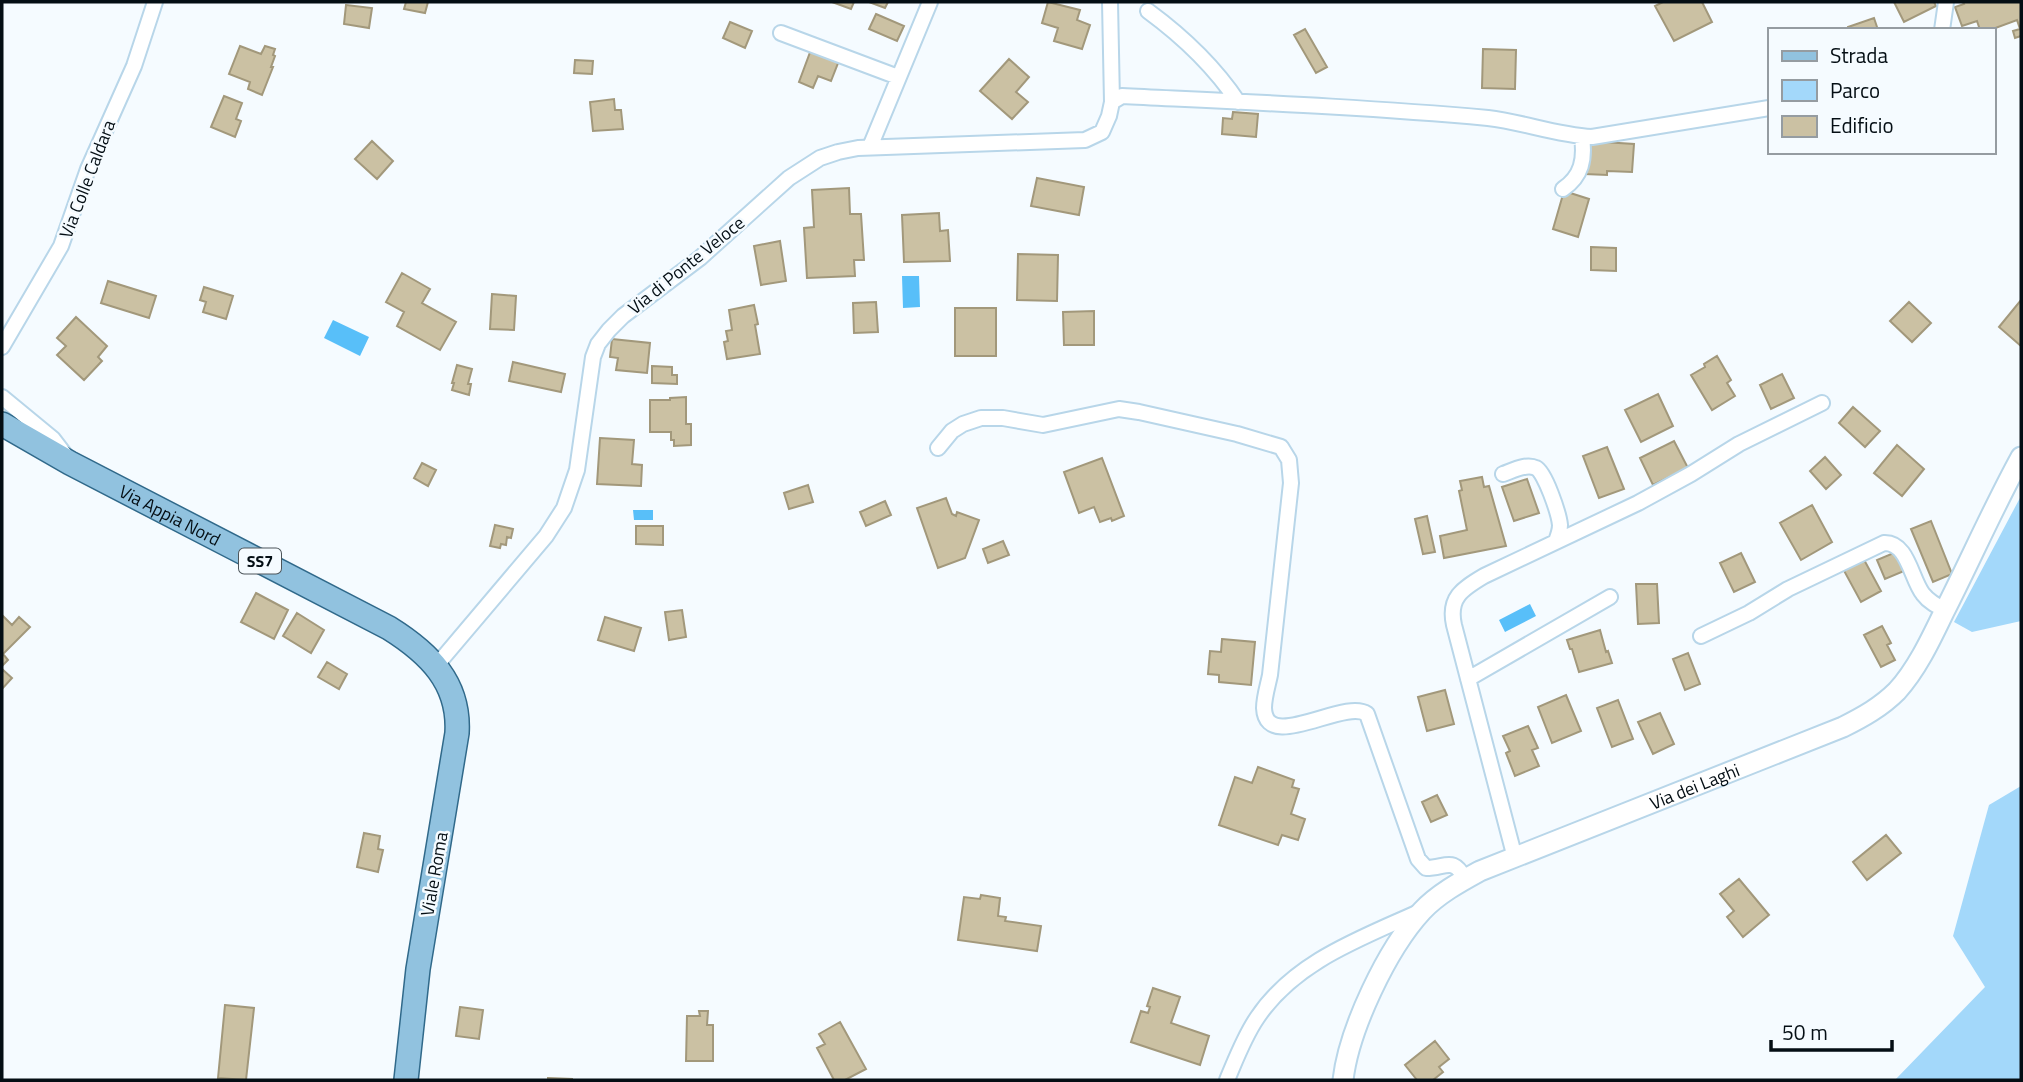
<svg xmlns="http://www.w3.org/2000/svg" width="2023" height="1082" viewBox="0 0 2023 1082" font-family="'Titillium Web',sans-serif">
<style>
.green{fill:#a3d8fa}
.water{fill:#58bff9}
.building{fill:#cbc1a3;stroke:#a2987b;stroke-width:2}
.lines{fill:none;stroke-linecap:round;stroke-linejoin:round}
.minor-casing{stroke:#b8d6e9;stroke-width:18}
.secondary-casing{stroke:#b8d6e9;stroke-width:23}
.primary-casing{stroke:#30698a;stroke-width:26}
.minor{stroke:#fff;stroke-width:14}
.secondary{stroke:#fff;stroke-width:19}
.primary{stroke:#91c2df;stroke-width:23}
.labels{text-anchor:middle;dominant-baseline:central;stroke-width:5;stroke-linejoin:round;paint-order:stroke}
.shield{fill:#f5fbff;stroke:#4c555a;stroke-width:2}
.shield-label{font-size:16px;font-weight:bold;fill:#040e14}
.street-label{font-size:18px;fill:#040e14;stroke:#f5fbff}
</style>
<rect width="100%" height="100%" fill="#f5fbff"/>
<path class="green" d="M2021 496V621L1972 632 1954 622Z
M2021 786V1080H1895L1985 987 1953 936 1989 805Z"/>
<path class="water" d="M902 276H919L920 307 903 308Z
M333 320 369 337 360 356 324 338Z
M633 510H653V520H634Z
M1530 604 1536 616 1505 632 1499 620Z"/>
<path class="building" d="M406 2H428L425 13 404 9Z
M832 2H854L851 9Z
M869 2H888L885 8Z
M1048 2 1080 10 1077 20 1090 25 1082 49 1054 41 1058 28 1042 23Z
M1663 2H1702L1712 22 1674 41 1655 6Z
M1894 2H1934L1936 6 1904 22Z
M1963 2H2021V36L2015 38 2013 31 2020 29 2017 20 1990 30H1980L1977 21 1962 26 1955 7 1964 4Z
M346 5 372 8 369 28 344 24Z
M876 14 904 26 897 41 869 29Z
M1874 18 1878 30H1848V27Z
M730 22 752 31 745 48 723 38Z
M1305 29 1327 67 1316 73 1294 35Z
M240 46 261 54 265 46 275 49 273 55 275 56 271 67H273L262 95 248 89 250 82 229 74Z
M812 47 840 58 831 81 818 76 813 88 799 82Z
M1483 49 1516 50 1515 89 1482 88Z
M1009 59 1029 77 1016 92 1028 102 1012 119 980 91Z
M575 60 593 61 592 74 574 73Z
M224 96 242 103 236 119 241 121 235 137 211 127Z
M614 99 615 110H621L623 129 593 131 590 102Z
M1233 112 1258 114 1256 137 1222 134 1223 118 1232 119Z
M372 141 393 161 377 179 355 159Z
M1587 141 1634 144 1632 172 1607 171V175L1585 174Z
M1037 178 1084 187 1079 215 1031 206Z
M849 188 850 214H861L864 260H854L855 276 807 278 804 228 814 227 812 190Z
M1564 191 1589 199 1578 237 1553 229Z
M939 213 940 231 948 230 950 261 904 262 902 215Z
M780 241 786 281 761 285 754 246Z
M1591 247 1616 248V271L1591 270Z
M1018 254 1058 255 1057 301 1017 300Z
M402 273 430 289 422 303 456 322 440 350 397 326 404 312 386 302Z
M108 281 156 296 149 318 101 303Z
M204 287 233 296 226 319 203 312 206 302 200 300Z
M492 294 516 296 514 330 490 329Z
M2021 300V346L1999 327Z
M876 302 878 332 854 333 853 303Z
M1909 302 1931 323 1912 342 1890 321Z
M754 305 758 324 755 325 760 354 727 359 724 342 728 341 726 331 732 330 729 310Z
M955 308H996V356H955Z
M1094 311V345H1064L1063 312Z
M76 317 107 346 98 357 102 361 84 380 57 355 66 346 57 338Z
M612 339 650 343 647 373 616 370 618 358 610 357Z
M1717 356 1731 380 1727 383 1735 396 1712 410 1691 375 1705 367 1704 364Z
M513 362 565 374 561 392 509 381Z
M457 365 472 369 468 384H471L469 395 452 390 454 383H452Z
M652 366 672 367V375H677V384L652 383Z
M1782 374 1794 398 1771 409 1760 385Z
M1658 394 1673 426 1641 442 1625 410Z
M686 397V424H691V445L674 446V440H671V432H650V400H670V398Z
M1853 407 1880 431 1865 447 1839 423Z
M600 438 634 440 632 464 642 465 641 486 597 484Z
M1674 441 1688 468 1653 485 1640 458Z
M1897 445 1924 469 1902 496 1874 473Z
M1607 447 1624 489 1599 498 1583 456Z
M1825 457 1841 475 1826 489 1810 471Z
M1102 458 1124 516 1112 521 1111 518 1100 522 1094 507 1079 513 1064 472Z
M422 463 436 470 428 486 414 478Z
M1482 477 1484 487 1489 486 1506 546 1444 558 1440 536 1467 530 1459 491 1462 490 1460 481Z
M1527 479 1539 513 1514 521 1502 487Z
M808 485 813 502 789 509 784 493Z
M946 498 952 514 956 516 957 512 979 520 965 558 938 568 917 508Z
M885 501 891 515 866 526 860 512Z
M1812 505 1832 542 1801 560 1780 523Z
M1427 516 1435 552 1423 554 1415 519Z
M1931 521 1952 574 1933 582 1911 529Z
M495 525 513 529 511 538 507 537 506 545 501 544 500 548 490 546Z
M636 526H663V545L636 544Z
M1003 541 1009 555 988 563 983 549Z
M1896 552 1904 571 1885 579 1877 560Z
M1741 553 1755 582 1734 592 1720 563Z
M1862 556 1881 591 1861 602 1842 567Z
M1636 584H1657L1659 623 1638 624Z
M256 593 288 610 274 639 241 622Z
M682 610 686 637 669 640 665 612Z
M297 613 324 630 311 653 283 636Z
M2 615 12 625 19 617 30 627 3 654 8 660 2 666Z
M605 617 641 628 634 651 598 640Z
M1882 626 1891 643 1887 645 1895 660 1881 667 1864 635Z
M1600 630 1606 652 1608 651 1612 663 1579 672 1572 649H1570L1567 640Z
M1222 639 1255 642 1251 685 1219 682V675L1208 674 1210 651 1221 652Z
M1688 653 1700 684 1685 690 1673 659Z
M327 662 347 674 339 689 318 677Z
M2 669 12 678 2 689Z
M1445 690 1454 724 1427 731 1418 697Z
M1566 695 1581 731 1552 743 1538 707Z
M1618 700 1633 739 1612 747 1597 708Z
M1660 713 1674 744 1653 754 1638 722Z
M1528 726 1538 748 1532 750 1539 766 1515 776 1506 753 1510 751 1503 736Z
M1258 767 1294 780 1292 787 1299 789 1291 814 1305 819 1298 840 1282 835 1278 845 1219 825 1235 777 1252 783Z
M1437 795 1447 815 1431 822 1422 802Z
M364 833 380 836 378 849 383 850 378 872 357 867Z
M1886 835 1901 853 1867 880 1853 862Z
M1739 879 1769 915 1743 937 1727 917 1734 911 1720 894Z
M981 895 1000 898 998 916 1006 917 1005 921 1041 926 1037 951 958 940 964 897 980 899Z
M1153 988 1180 997 1171 1023 1209 1036 1200 1065 1131 1042 1141 1011 1148 1013 1150 1007 1147 1006Z
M225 1005 254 1008 246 1080 218 1078Z
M460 1007 483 1010 479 1039 456 1036Z
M699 1011H708L707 1025H713V1061H686L687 1016H700Z
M840 1022 866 1069 845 1080H834L817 1048 825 1044 819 1034Z
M1435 1041 1449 1059 1439 1067 1443 1072 1433 1080H1417L1405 1065Z
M548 1078 572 1079V1080H548Z"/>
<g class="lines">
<defs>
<path id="minor" d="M1110 2 1112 102 1122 96C1244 102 1366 107 1488 118 1523 122 1556 135 1592 137L1769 108
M1148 11C1182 36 1214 66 1238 102
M1942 30 1946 2
M781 33 898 77
M870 147 930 2
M1563 189C1582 176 1585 159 1582 137
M2 347 61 246 88 169 134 66 155 2
M2 397 53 439 66 456
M938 448 952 431 963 424 981 418H1003L1043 425 1119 409 1139 412 1237 434 1281 447 1289 460 1291 483 1270 675C1268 685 1264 697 1264 708 1266 754 1344 698 1367 714L1418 859 1426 868C1446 868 1453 856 1465 879
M1503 474C1512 471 1526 463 1536 468 1545 472 1559 514 1560 525 1560 531 1558 536 1556 541
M1701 636 1749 613 1788 589 1884 543C1908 542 1911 579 1923 594 1929 602 1937 606 1945 610
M436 666 546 536 564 508 577 470 593 357 598 344 609 330 623 316 700 258 789 178 820 158 838 152 858 148 1085 140 1102 132 1109 116 1112 102
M1468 679 1610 597
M1515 858 1454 625C1448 598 1462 589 1484 576L1638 503 1691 474 1739 444 1822 403
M1227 1080C1236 1059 1244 1037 1257 1018 1295 961 1362 938 1421 911"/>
<g id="secondary">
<path id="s1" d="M1343 1080C1349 1029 1387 949 1422 911 1438 894 1460 882 1480 871L1843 727C1863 717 1881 707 1897 691 1917 669 1931 639 1944 612 1970 561 1993 508 2021 457"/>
</g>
<g id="primary">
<path id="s2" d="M2 424 70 463 389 628C429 653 460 683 457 733L418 969 406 1080"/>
</g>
</defs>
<use href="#minor" class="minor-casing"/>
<use href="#secondary" class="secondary-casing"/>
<use href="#primary" class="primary-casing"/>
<use href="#minor" class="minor"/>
<use href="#secondary" class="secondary"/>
<use href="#primary" class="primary"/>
</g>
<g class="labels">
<rect class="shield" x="239" y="548.5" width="42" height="25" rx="5"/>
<g class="shield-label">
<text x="260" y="561">SS7</text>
</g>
<g class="street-label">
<text transform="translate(87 179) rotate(-69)">Via Colle Caldara</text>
<text transform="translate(686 265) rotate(-39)">Via di Ponte Veloce</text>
<text stroke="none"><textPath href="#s2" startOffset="191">Via Appia Nord</textPath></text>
<text stroke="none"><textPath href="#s1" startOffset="490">Via dei Laghi</textPath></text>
<text transform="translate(434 874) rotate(-80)">Viale Roma</text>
</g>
</g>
<rect width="2023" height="1082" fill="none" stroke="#040e14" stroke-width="7"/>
<rect x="1768" y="28" width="228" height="126" fill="#f5fbff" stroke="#959ca1" stroke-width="2"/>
<rect x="1782" y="51" width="35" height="10" fill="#91c2df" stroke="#959ca1" stroke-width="2"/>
<text x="1830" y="63" font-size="21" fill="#040e14">Strada</text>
<rect x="1782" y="80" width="35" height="21" fill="#a3d8fa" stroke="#959ca1" stroke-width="2"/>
<text x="1830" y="98" font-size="21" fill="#040e14">Parco</text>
<rect x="1782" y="116" width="35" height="21" fill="#cbc1a3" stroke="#959ca1" stroke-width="2"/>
<text x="1830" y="133" font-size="21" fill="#040e14">Edificio</text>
<path d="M1771 1040v10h121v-10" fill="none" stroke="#040e14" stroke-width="3.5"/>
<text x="1782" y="1040" font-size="21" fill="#040e14" stroke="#f5fbff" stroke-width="5" paint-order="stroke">50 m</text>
</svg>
